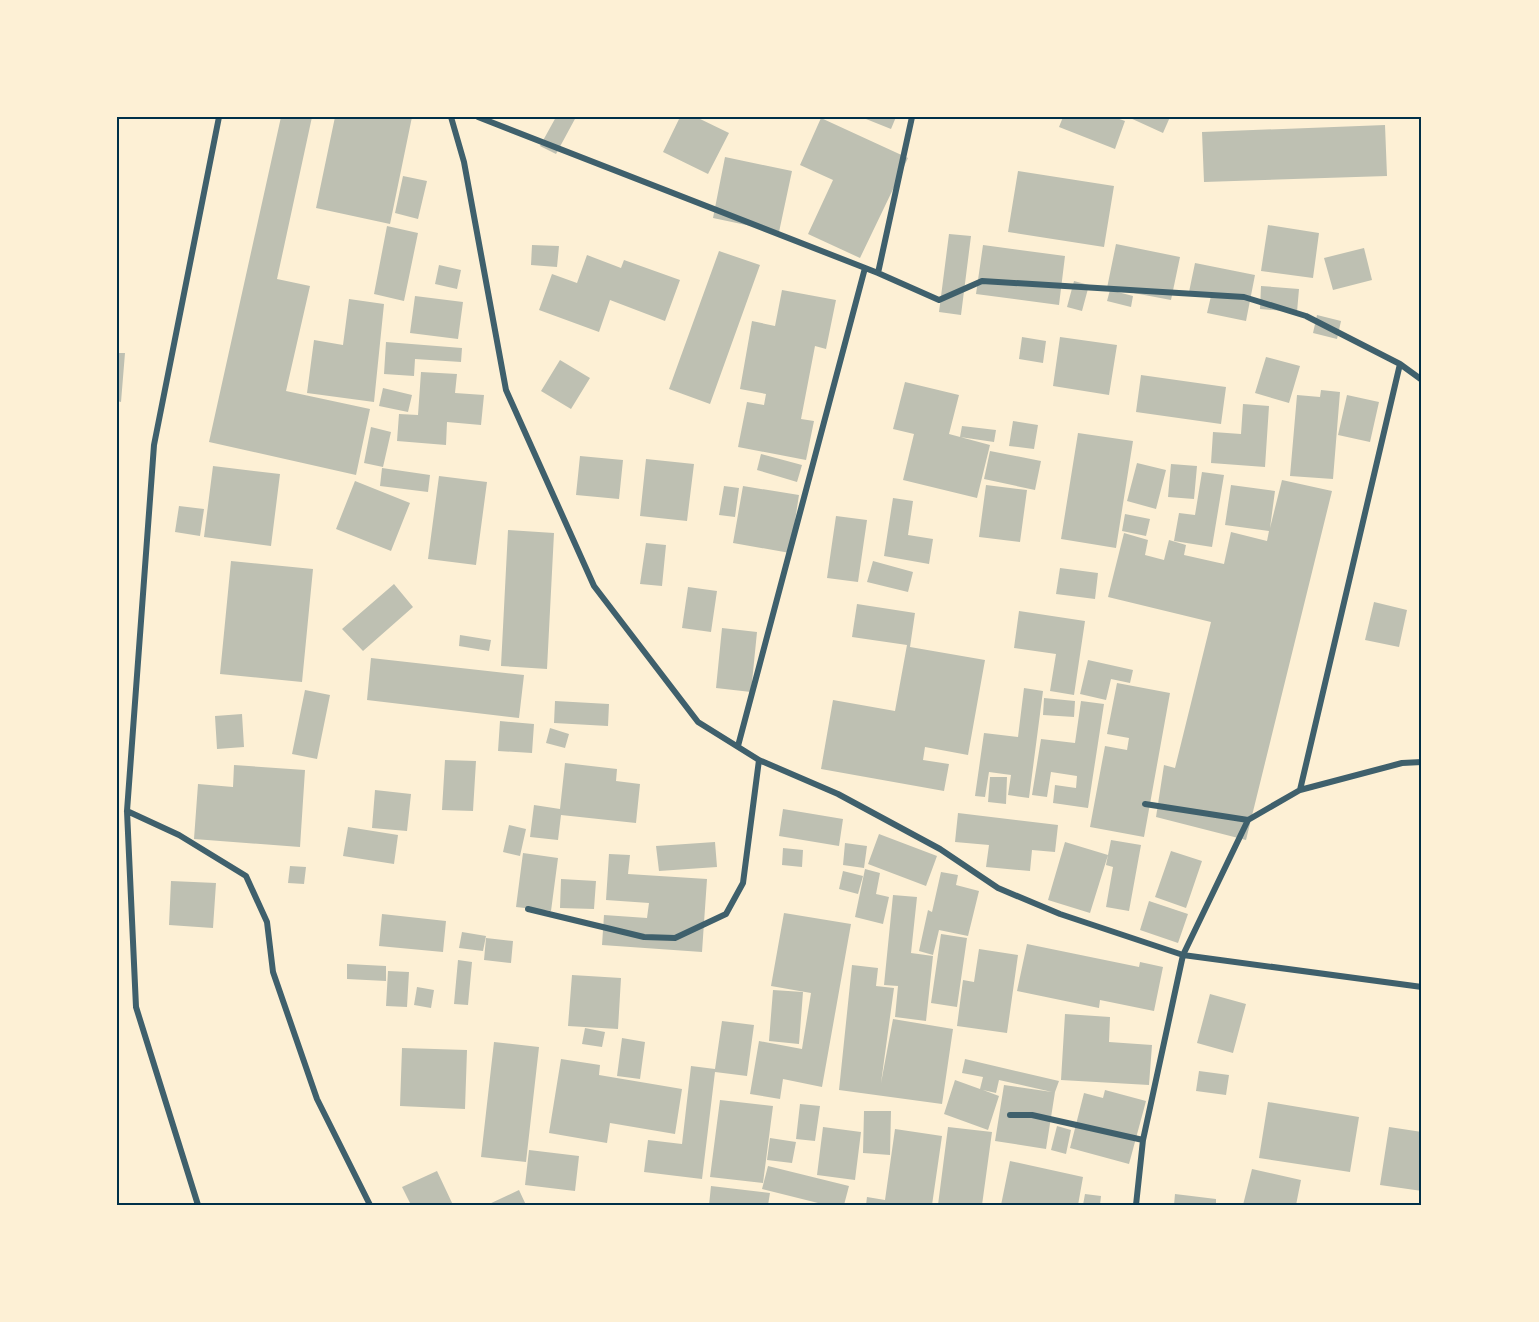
<svg xmlns="http://www.w3.org/2000/svg" width="1539" height="1322" viewBox="0 0 1539 1322" font-family="'Titillium Web',sans-serif">
<style>
.building{fill:#bec0b2}
.lines{fill:none;stroke-linecap:round;stroke-linejoin:round}
.minor{stroke:#3f606c;stroke-width:6}
.neatline{fill:none;stroke:#003049;stroke-width:2}
</style>
<rect width="100%" height="100%" fill="#fdf0d5"/>
<path class="building" d="M281 117H312L277 279 310 286 286 391 370 409 356 475 209 442Z
M335 117H412L390 224 316 208Z
M556 117H576L556 154 540 146Z
M680 117H696L729 133 708 174 663 152Z
M861 117H896L891 129Z
M1063 117H1114L1125 121 1115 149 1059 127Z
M1128 117H1170L1163 133Z
M821 118 908 158 860 258 808 234 833 180 800 165Z
M1385 125 1387 176 1204 182 1202 132Z
M725 157 792 171 779 232 713 218Z
M1018 171 1114 186 1104 247 1008 232Z
M403 176 427 181 418 219 395 213Z
M1268 225 1319 233 1313 278 1261 271Z
M387 226 418 233 404 301 374 294Z
M949 234 971 236 961 315 939 312Z
M1116 244 1180 257 1171 300 1107 288Z
M532 245 559 246 557 267 531 265Z
M983 245 1065 256 1059 305 976 294Z
M1364 248 1372 280 1333 290 1324 258Z
M719 251 760 265 710 404 669 389Z
M587 255 621 268 624 260 680 280 665 321 610 300 599 332 539 310 552 274 577 283Z
M1195 263 1255 275 1246 321 1207 313 1211 296 1189 292Z
M439 265 461 270 457 289 435 284Z
M1074 281 1089 285 1082 311 1067 307Z
M1261 286 1299 289 1297 312 1260 309Z
M782 290 836 300 826 349 815 346 801 419 814 421 806 460 738 447 747 402 764 405 766 394 740 389 752 321 775 326Z
M1110 290 1133 296 1131 307 1107 301Z
M415 296 463 302 458 339 410 333Z
M349 299 384 304 374 402 307 393 314 340 343 345Z
M1317 315 1341 321 1337 339 1313 333Z
M1022 337 1046 341 1043 363 1019 359Z
M1060 337 1117 345 1109 395 1053 386Z
M386 342 462 348 461 362 415 359 414 376 384 374Z
M117 353H125L121 402 117 401Z
M1266 357 1300 366 1289 403 1255 393Z
M560 360 590 378 571 409 541 391Z
M421 372 457 374 455 393 484 395 481 425 447 422 446 445 397 441 399 414 418 415Z
M1141 375 1226 387 1221 424 1136 412Z
M905 382 959 395 949 434 990 445 977 498 903 480 914 434 893 429Z
M383 388 412 395 408 412 379 406Z
M1321 390 1340 392 1333 479 1290 476 1297 395 1320 397Z
M1347 395 1379 402 1370 442 1338 435Z
M1243 404 1269 406 1265 467 1211 463 1213 432 1241 434Z
M1013 421 1038 425 1034 449 1009 446Z
M962 426 996 430 994 442 960 437Z
M371 427 391 432 383 467 364 463Z
M1078 433 1133 441 1116 548 1061 539Z
M990 451 1041 461 1035 490 984 479Z
M761 454 802 465 797 482 757 470Z
M580 456 623 460 619 499 576 495Z
M646 459 694 464 687 521 640 516Z
M1137 463 1166 470 1156 509 1127 501Z
M1171 464 1197 466 1194 499 1168 497Z
M213 466 280 474 271 546 204 537Z
M382 468 430 475 428 492 380 486Z
M1202 472 1224 475 1212 547 1174 541 1179 513 1195 515Z
M439 476 487 482 476 565 428 559Z
M1282 480 1332 491 1246 840 1156 817 1164 765 1175 768 1211 622 1108 597 1124 533 1148 540 1145 555 1164 560 1169 540 1186 545 1184 555 1224 564 1231 532 1267 541 1269 531 1225 525 1231 485 1275 491 1270 528Z
M355 481 410 503 391 551 336 529Z
M986 485 1027 490 1020 542 979 537Z
M724 486 739 488 735 517 719 515Z
M743 486 799 495 790 553 733 543Z
M893 498 913 501 908 535 933 539 929 564 884 556Z
M179 506 204 509 200 536 175 532Z
M1125 514 1150 519 1146 536 1122 531Z
M836 516 867 520 858 582 827 578Z
M508 530 554 533 547 669 501 666Z
M646 543 666 545 662 586 640 584Z
M231 561 313 569 302 682 220 674Z
M873 561 913 572 908 592 867 582Z
M1060 568 1098 573 1095 599 1056 594Z
M394 584 413 607 363 651 342 629Z
M688 587 717 591 711 632 682 628Z
M1374 602 1407 610 1399 647 1365 640Z
M857 604 915 613 910 647 985 660 968 755 925 747 923 760 949 764 944 791 821 769 833 700 895 711 907 645 852 637Z
M1019 611 1085 621 1074 695 1050 691 1056 654 1014 648Z
M722 628 757 632 751 692 716 688Z
M460 635 491 640 489 651 459 646Z
M371 658 524 675 519 718 367 700Z
M1088 660 1133 670 1130 683 1111 679 1106 700 1080 694Z
M1117 683 1170 693 1144 837 1090 827 1105 746 1127 750 1129 738 1107 734Z
M1024 688 1043 691 1029 798 1008 795 1011 775 989 772 985 797 975 796 984 733 1018 737Z
M305 690 330 695 317 759 292 754Z
M1044 698 1075 701 1074 717 1043 715Z
M555 701 609 704 608 726 554 723Z
M1081 701 1104 704 1088 808 1053 803 1055 785 1076 788 1077 776 1051 772 1047 797 1032 795 1041 739 1075 743Z
M242 714 244 747 217 749 215 716Z
M500 721 534 724 532 753 498 751Z
M550 728 569 734 565 748 546 743Z
M445 760 476 761 473 811 442 810Z
M565 763 617 769 616 781 640 784 636 823 561 815 558 840 530 837 534 805 560 809Z
M234 765 305 770 300 847 194 839 198 784 233 787Z
M990 777H1007L1006 804 988 802Z
M375 790 411 794 407 831 372 828Z
M783 809 843 819 839 846 779 836Z
M958 813 1058 825 1055 852 1032 850 1030 871 986 867 989 845 955 842Z
M509 825 526 829 520 856 503 852Z
M348 827 398 835 394 864 343 856Z
M879 834 937 856 926 886 868 864Z
M1111 840 1141 845 1129 911 1106 907 1113 867 1106 865Z
M715 842 717 867 659 871 656 846Z
M1065 842 1108 855 1090 913 1048 900Z
M845 843 867 846 864 868 843 865Z
M783 848 803 850 802 867 782 865Z
M1171 851 1202 861 1186 908 1155 897Z
M523 853 558 858 551 911 516 907Z
M609 854 630 855 628 874 707 879 702 952 602 945 604 915 647 918 649 903 606 900Z
M290 866 306 867 304 884 288 883Z
M865 869 880 873 876 894 889 897 883 924 855 917Z
M843 871 863 876 858 894 839 889Z
M941 872 958 875 956 885 979 891 968 936 939 930 933 955 919 951 928 910 932 912Z
M561 879 596 881 594 909 560 908Z
M171 881 216 883 213 928 169 925Z
M893 895 917 897 911 953 933 956 926 1021 895 1017 898 986 884 985Z
M1149 901 1188 914 1178 943 1140 930Z
M784 913 851 924 822 1087 783 1079 780 1099 750 1094 759 1041 802 1049 811 993 771 986Z
M382 914 446 921 443 952 379 946Z
M462 932 486 936 483 951 459 948Z
M941 934 967 938 957 1007 931 1003Z
M486 938 513 941 511 963 484 960Z
M1027 944 1139 967 1140 962 1163 967 1154 1011 1100 1000 1099 1008 1017 991Z
M979 949 1018 955 1007 1033 957 1026 963 980 974 982Z
M458 960 472 962 468 1005 454 1004Z
M347 964 386 966V981L347 979Z
M852 965 878 968 876 986 894 988 881 1083 893 1019 953 1029 942 1104 839 1090Z
M388 971 409 972 407 1007 386 1006Z
M572 975 621 978 618 1029 568 1026Z
M417 987 434 990 431 1008 414 1005Z
M773 990 803 992 799 1044 769 1041Z
M1210 994 1246 1004 1233 1053 1197 1043Z
M1065 1014 1110 1017 1109 1042 1152 1045 1149 1085 1061 1080Z
M722 1021 754 1025 747 1076 715 1072 702 1179 644 1172 648 1140 682 1144 691 1066 715 1069Z
M585 1028 605 1032 602 1047 582 1044Z
M622 1038 645 1042 640 1079 617 1076Z
M494 1042 539 1047 526 1162 481 1157Z
M402 1048 467 1050 465 1109 400 1106Z
M561 1059 600 1065 599 1075 682 1089 675 1134 610 1123 607 1143 549 1133Z
M965 1059 1059 1081 1055 1092 1046 1149 995 1141 1004 1085 1052 1092 999 1080 996 1093 983 1090 999 1096 988 1130 944 1114 955 1080 980 1089 983 1077 962 1073Z
M1199 1071 1229 1075 1226 1095 1196 1091Z
M1105 1090 1146 1101 1129 1164 1070 1148 1084 1093 1103 1098Z
M720 1100 773 1106 763 1183 710 1177Z
M1268 1102 1359 1117 1350 1172 1259 1158Z
M800 1104 820 1106 815 1141 796 1139Z
M864 1111H891L890 1155 863 1153Z
M1057 1126 1071 1130 1066 1154 1051 1150Z
M823 1127 861 1132 855 1180 817 1175Z
M948 1127 992 1132 982 1205H938Z
M1389 1127 1422 1132V1191L1380 1185Z
M895 1129 942 1136 932 1205H866L867 1197 885 1200Z
M770 1138 796 1142 792 1163 767 1160Z
M529 1150 579 1156 575 1191 525 1185Z
M1010 1161 1083 1177 1078 1205H1001Z
M768 1166 849 1186 844 1205H826L762 1189Z
M1252 1169 1301 1180 1296 1205H1243Z
M437 1171 453 1205H411L402 1187Z
M711 1186 770 1193 768 1205H709Z
M519 1190 526 1205H487Z
M1085 1194 1101 1196 1100 1205H1083Z
M1175 1194 1216 1199V1205H1174Z"/>
<g class="lines">
<path class="minor" d="M451 117 464 162 506 390 594 586 698 722 759 760 838 794 940 849 998 888 1060 914 1183 955 1422 987
M478 117 878 273 939 300 982 281 1244 297 1306 316 1400 364 1300 790
M878 273 912 117
M1400 364 1422 380
M738 746 865 268
M1145 804 1248 820
M127 811 179 835 246 876 267 922 273 972 317 1099 370 1205
M528 909 644 937 675 938 726 914 743 883 759 760
M1010 1115H1032L1143 1140
M198 1205 136 1007 127 811 154 445 219 117
M1136 1205 1143 1140 1183 955 1248 820 1300 790 1402 763 1422 762"/>
</g>
<rect width="1539" height="1322" fill="none" stroke="#fdf0d5" stroke-width="237"/>
<rect x="118" y="118" width="1302" height="1086" class="neatline"/>
</svg>
